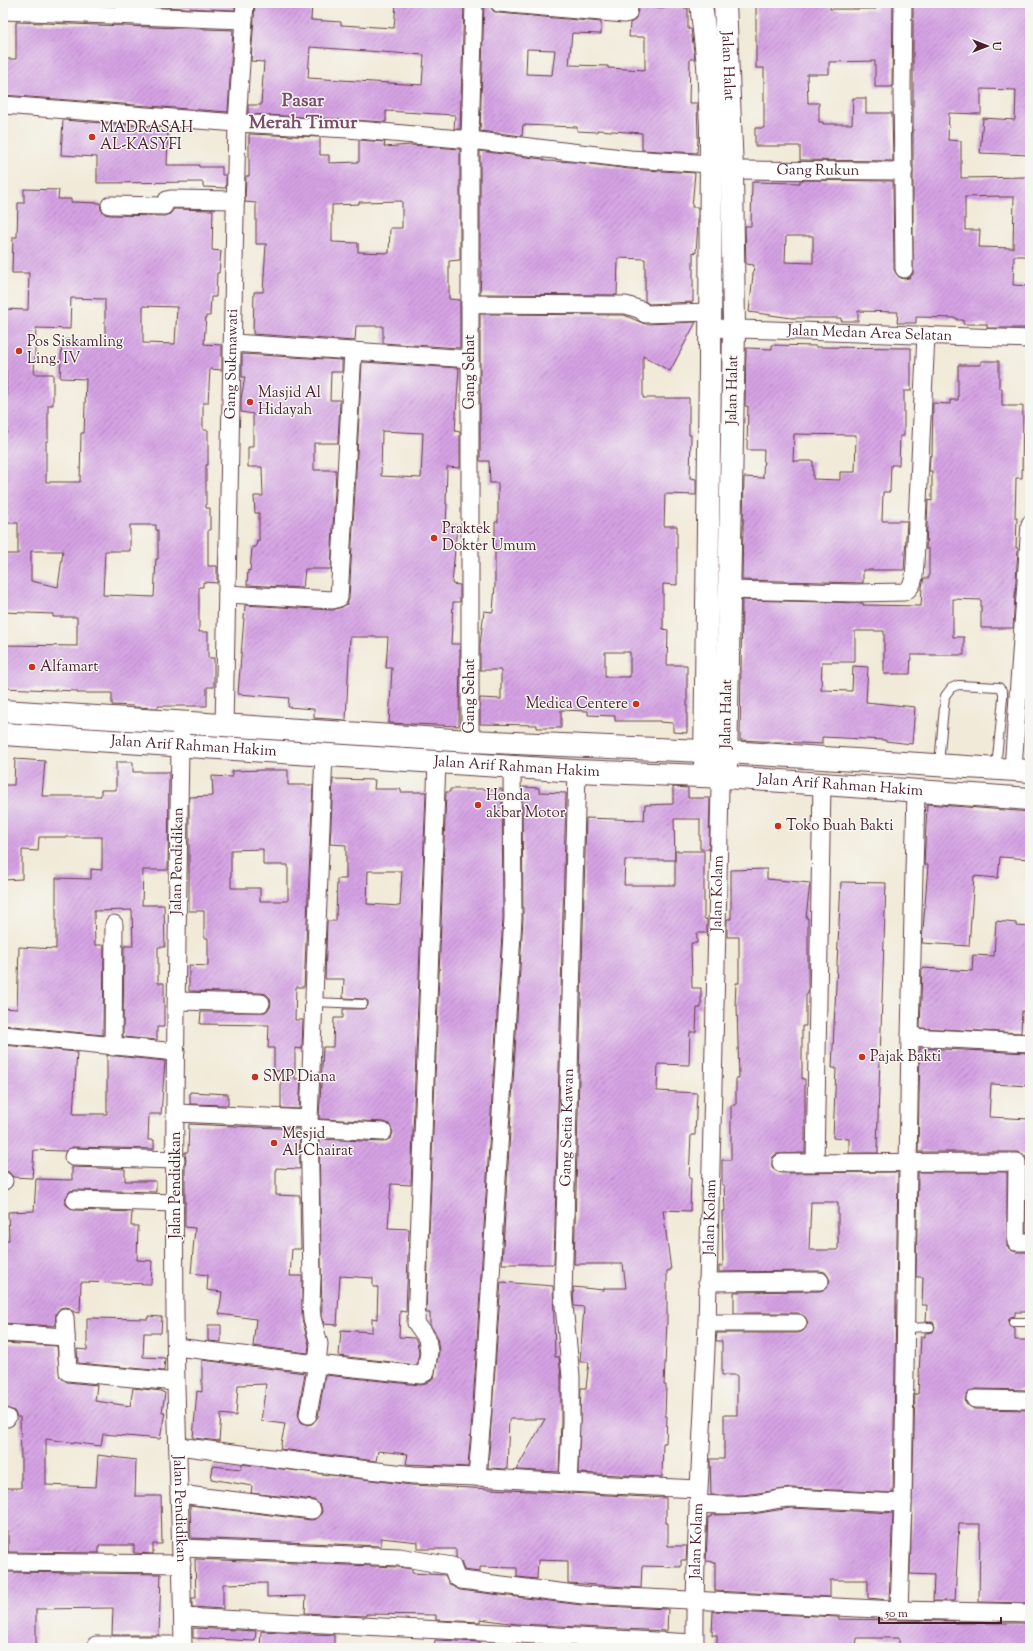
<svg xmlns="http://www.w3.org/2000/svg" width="1033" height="1651" viewBox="0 0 1033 1651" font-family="'Sorts Mill Goudy',serif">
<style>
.building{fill:url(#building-hatch);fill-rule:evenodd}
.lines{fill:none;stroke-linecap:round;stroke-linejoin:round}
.lane-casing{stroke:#633d45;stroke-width:10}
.street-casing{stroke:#633d45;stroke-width:19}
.secondary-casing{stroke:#633d45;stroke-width:24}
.lane{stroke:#fff;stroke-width:8}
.street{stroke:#fff;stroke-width:17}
.secondary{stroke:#fff;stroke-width:22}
.poi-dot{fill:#c8321e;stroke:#f6f6f2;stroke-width:1.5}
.labels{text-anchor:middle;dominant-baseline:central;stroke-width:3;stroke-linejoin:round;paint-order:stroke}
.street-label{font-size:15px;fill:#4a1f2b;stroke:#f6f6f2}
.poi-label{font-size:15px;fill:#4a1f2b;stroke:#f6f6f2;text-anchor:start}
.district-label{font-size:19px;font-weight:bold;fill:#7b4d6c;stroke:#f6f6f2}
</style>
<defs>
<pattern id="building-hatch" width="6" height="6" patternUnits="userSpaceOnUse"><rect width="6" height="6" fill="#d5a3e4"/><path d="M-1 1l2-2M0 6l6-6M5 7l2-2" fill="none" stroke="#af84b9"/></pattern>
</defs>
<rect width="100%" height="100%" fill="#f6f6f2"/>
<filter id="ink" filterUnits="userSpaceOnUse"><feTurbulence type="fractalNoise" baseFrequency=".025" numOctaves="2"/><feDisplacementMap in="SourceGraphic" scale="8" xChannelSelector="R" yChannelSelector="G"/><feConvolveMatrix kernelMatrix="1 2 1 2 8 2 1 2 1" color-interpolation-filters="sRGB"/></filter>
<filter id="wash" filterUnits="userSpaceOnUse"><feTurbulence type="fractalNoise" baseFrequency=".012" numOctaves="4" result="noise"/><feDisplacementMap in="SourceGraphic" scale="16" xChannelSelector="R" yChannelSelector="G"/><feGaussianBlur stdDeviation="0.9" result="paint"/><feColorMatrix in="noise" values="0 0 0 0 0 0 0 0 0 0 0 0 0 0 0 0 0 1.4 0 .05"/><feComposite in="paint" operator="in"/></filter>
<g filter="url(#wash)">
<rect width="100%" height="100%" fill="#f1ead8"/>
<g id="blocks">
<path class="building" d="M59 3H235V10Z
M255 3H312L311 20 341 22V25L394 28 396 3H464L460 129H454L455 115 386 111V122L248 114V105H261L264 62 251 61ZM310 47 424 55 422 85 308 78Z
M484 3H489L493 11 498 13 601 22V34L572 33 569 65 608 66V68L645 70V37H629L630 23 635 20 639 7 688 8V29H691L695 59H690L689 103H697L698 139 697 153 642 150V133L597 130V132L577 131V127L523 125 522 136 480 131ZM527 49 555 50 552 75 526 74Z
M756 3 830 4V9H876V3H893L892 87H875V61L829 62V74H807L808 103H819V122H823V124H852L853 98H866V113H892L893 161 800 160V146H755V128H764V68H756Z
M913 3H1030V155L980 153 983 118 1015 120 1016 90 981 89V114L949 113 948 140 961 141V178L1030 177V256H1014L1013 285 1029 286 1028 308H1030V328H987V324H963V320H957V318L916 317V323H897L898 312 858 311V321H841V318H792L749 312 754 265 746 264 745 226H751L752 182 800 183V180L893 181 894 270 899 277 904 279 909 278 913 274ZM999 196V197H1014L1013 248 979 247 980 230H965V197ZM786 236H813V263L785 262Z
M16 22 233 30 228 112 3 95 4 59H16Z
M63 120 168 128 167 165H199V167H222V175H226V188L203 187V182L97 183V157L61 155Z
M249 134 320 137V155H329V163L359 162V140L385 142 384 147 411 145 460 149V260L449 261V299L460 300V348L383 343V326H356L355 341 253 334 254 292H263L266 244H256V203L245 202 246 176H249ZM402 201V228H390L389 253 358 252V243L332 242V205L359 204V202Z
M480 151 542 159 546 161 575 162 629 169 695 173 692 207H698V221L696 253 693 252V302L649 304 645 301V259L618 258 617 295 480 294 481 273V260H480Z
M24 189 59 190 58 199H71V202L100 203 101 210 105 214 110 215 164 216 170 214 174 209 213 210 212 250 221 251 219 273H217L216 297H211L210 316H206L204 344 222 345V370L210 369 208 403H203V430H208V465H206V508H210V530H208V566H217V583L203 582V587H199V632H208V658H214V687H207V706H158V708L134 707V706L112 705V693H77V691L3 688V645L77 646V617H53V614L3 612V554H18V523H7V500H3V433H7L6 371H3V309L28 310 29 273H12L13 237H17L18 203H24ZM71 298 105 299V341L62 340 60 378 86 379 84 433H81L80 482H46V441H48V405H53V374H34L36 328 70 329ZM143 306 177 307 175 344 143 343ZM130 525H156V530H158V559H156L154 597 103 595 105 551H130ZM31 551H63L58 587 31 581Z
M480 314 624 315 645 324 696 322 670 371 643 356V398H689V435H691L690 478 696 479V495L665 494 664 526H677V585L663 584V629L668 630 667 665H687V733L673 732V723L660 722V721H615V716L588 715V711L561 710V728H537V725L480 724V698L501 699V670H480V645L484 611 493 612 495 584V522H498V483H490L489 461H480ZM605 652H630V677H605Z
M772 345 816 346V347L911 348V391H904V436H900L899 465H891L890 492H883L882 521H907L904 570H863V583L742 580 744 477 763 478 764 450H747L748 406H745L746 348 772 349ZM794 434 856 435 855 472H840V480L813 479V461H793Z
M242 354 342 360V372H331L330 400H340L338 443H314V470H336L331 569H305L303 588 247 585 248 570 250 571 252 547H256L257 540 259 541V513H255L254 496H263L262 467H248V447H253V414L241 412V399L245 377H242Z
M981 361H999V388H1002V406H1023L1022 478H1016L1015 518H1017L1016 548H1018L1013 628H981V600L953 599V637H964V655H911L910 674H884V631H855V662H822L821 690 852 691 853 666 868 667 866 702 915 707 912 744 885 741V740L822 737V744L740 740 742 600 863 603V605L921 606 922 587 924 578H929V549H926L928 500 932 501V471H929L930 456H932L933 403 950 404V400H958V365H981Z
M362 362 459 368 455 431 460 432V468L447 467 446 504H447L446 526H457L452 584 460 585V602H453L451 644H460L459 726 389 723 392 668H386L388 637H350L346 720 314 718V709L288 707 289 698 238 694 245 605 332 610 342 607 347 604 349 599ZM382 431 423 433 421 478 381 476Z
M15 759 45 761 42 796H101V790H116V762H133V772H169L168 870H143L142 905H164L165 947H158V983H164V1027H157V1040L123 1037 124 946H133L132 910 94 911 95 945H104L103 1035 3 1025V1008L17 1009 19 947 56 949V878L91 879V869L102 870V837H39L38 851 22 850V879L3 880V785H14Z
M264 770H288V785H313L304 987H296L295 1020H303L302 1049 295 1048V1079H301L299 1109 281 1108V1071H274V1048H268L269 1025 200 1024 201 1012H265L270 1008 271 1003 270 998 266 994 261 993 189 991V965L208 966V938H204V911H189V797L213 796 212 776 232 777V771ZM263 849V865H288V901H260V888H231V850Z
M333 779 375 780 374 789H401V792H426L411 1185 391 1184 388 1228 409 1229 406 1312 400 1311 399 1337 414 1338 417 1342 419 1352 417 1365 339 1356 341 1330 372 1332V1318L377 1319 378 1287H373V1278L340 1276 337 1325 324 1324 322 1316 319 1139 383 1142 391 1138 393 1132 389 1124 384 1122 319 1119 323 1047H333L334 1018H343V1009H363L367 1007 368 1005V1001L364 999 343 998 344 979H325L327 921H336L337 879H346V845L330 844ZM368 871H402L400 906 367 904Z
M522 787 539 788V792L566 793 554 1264H502L523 919Z
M673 787 688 788V798H710L709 849H700V819H674L675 860H625L624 885H675V851H704V919H707V933H697V943H691L692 988H701V1008H697L696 1032H690L689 1065 658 1064 657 1091 697 1093 695 1135H691L689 1178H691L690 1211 663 1210 671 1270 667 1271V1322L664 1385H666L665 1416H667L666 1443H663L662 1477 578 1473 581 1388H586L589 1362H580L584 1307 574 1306 573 1287 604 1290V1288H626L623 1264H574L586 818 644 820 645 805 673 804Z
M450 789H502L503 918 473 1405 468 1467 406 1464 408 1454 378 1451 376 1461 280 1449 285 1424 261 1421 266 1384 238 1385 236 1416 221 1414 219 1441 193 1438 197 1391 202 1392V1360L305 1373 298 1414 301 1422 307 1425 312 1424 318 1417 325 1375 420 1385 426 1384 434 1377 439 1351 437 1336 430 1325V1313H426L446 792H450Z
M927 804 1030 812V859L1000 857 998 878 974 876 969 946 922 943 928 865H924Z
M767 869V879L810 883 806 918H808V994H806V1026H802V1079H805V1153L776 1154 772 1158V1168L776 1171 781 1173 898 1172 893 1493 791 1488 744 1495H711L710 1459H724V1415H737V1375H722V1341H716L717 1333H798L803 1331 808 1323 806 1318 798 1313H734V1292L820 1291 825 1289 830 1281 828 1276 825 1272 820 1271 719 1272V1266H723L722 1211H725L724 1185H722V1160H731V1105H736V1078H739L737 1005H735L736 983H739V937H727V919H731V870ZM811 1202H838V1250H809Z
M841 882 886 883 877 1147H878V1153H849V1139L833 1138 836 1068H832Z
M996 921 1016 923V926L1030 927V1011H1022L1021 1033 920 1028 922 968 972 971 973 955 994 956Z
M3 1045 77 1052 73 1114H107V1055L165 1061 161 1114H149L148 1140H154V1149L73 1147 65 1151 34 1150 32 1178 13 1177 9 1172 3 1171Z
M920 1048 1030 1053V1086L991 1084 989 1117 1030 1119V1232H1026L1027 1162 1026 1157 1022 1154 1017 1152H918Z
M190 1092 228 1094V1105L190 1104Z
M189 1124 299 1129 300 1169 276 1168V1195L300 1196 301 1249H292L290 1276H302V1319L309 1345 308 1353 253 1346 256 1319 219 1314 222 1292 207 1290 208 1275 191 1273 195 1228 185 1227V1165L186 1160 185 1154V1152H188Z
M72 1167 125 1169V1181H156V1192L75 1190 70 1191 65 1199 66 1205 74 1210 132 1212 131 1226H138L137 1260 152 1261 151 1284 81 1282 80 1313 74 1312 70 1308 65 1307 60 1308 56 1313 55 1326 3 1323V1241L9 1240 8 1212 34 1211 36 1179 72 1180Z
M918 1172H1007V1247L1011 1250 1016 1252H1030V1312H1015V1316L1010 1317 1008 1322 1010 1327 1015 1328V1340H1030V1390L975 1389 967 1394 965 1399 966 1404 974 1409 1030 1410V1603L979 1602 980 1524H959L955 1601H933L934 1575 910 1574 915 1394H918L921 1336 925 1337V1333L933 1332 935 1327 933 1322H926L927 1305H922L923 1277H916Z
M501 1282 553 1286 555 1357H559L561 1377V1422L559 1472 516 1470 545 1419H509L507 1469 488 1468Z
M148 1316 162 1317 161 1333H144L143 1357 165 1358 164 1371 78 1363 77 1349 87 1350V1318L148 1319Z
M208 1325H221V1342L208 1341Z
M3 1343 57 1346 60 1377 67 1382 97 1385 95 1401 130 1406 133 1388 162 1391V1392L165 1393 162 1412H165L160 1439 103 1434 101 1446 46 1439V1485L96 1487 98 1455 136 1460 135 1496H161L162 1544H153V1554L134 1553V1545H99V1553L8 1552V1530H3V1488H21V1459L20 1417H17L14 1411 3 1407Z
M242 1464 412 1485 666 1498V1523H668V1546H687L686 1560H681V1567L642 1566 641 1588 568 1583V1561L538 1560 537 1579 517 1577V1568L480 1567V1572L464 1570 461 1562 456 1557V1549H418V1542L381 1538V1546L191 1538 190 1505 311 1520 316 1519 320 1516 322 1511 321 1506 314 1500 251 1493 252 1486 211 1479 213 1466 241 1469Z
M791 1508 893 1513 889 1600 868 1598V1580H830V1597L715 1591V1562L706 1561 708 1517H711V1515L752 1514Z
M195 1559 398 1567 412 1569V1573L445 1575 450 1585 460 1590 582 1605 668 1609 667 1631 517 1624 480 1619V1622L436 1620V1615L366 1614V1616L305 1613 306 1596 267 1597V1583L223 1584V1609L192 1607V1598H196Z
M3 1572 161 1574 159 1635H112L113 1608 36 1609V1648H3Z
M713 1611 838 1617V1619L954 1621V1623H1030V1648H946V1646H899V1638H857L856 1648H717V1635H712Z
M193 1628 256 1631 255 1641 193 1638Z
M261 1631 334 1635V1648H260Z
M435 1640 479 1642V1648H434Z"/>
</g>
</g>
<g filter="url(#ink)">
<use href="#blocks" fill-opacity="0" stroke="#633d45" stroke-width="1"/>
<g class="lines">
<defs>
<path id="lane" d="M939 764 945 696 951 688 958 685 999 687 1003 692V698L996 768
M314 1002 363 1004
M1013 1322H1030
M906 1328 930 1327"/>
<g id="street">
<path d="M499 3 624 14 628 13 630 3"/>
<path d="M903 3 902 89 904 269"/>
<path d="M3 11 244 20"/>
<path d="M3 105 237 123 348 129 470 140 630 159 711 164"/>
<path id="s1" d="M732 170 904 171"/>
<path d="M110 205 164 206 167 200 171 199 236 200"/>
<path d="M470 304 626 305 641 310 645 314 710 312"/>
<path id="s2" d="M710 328 1030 339"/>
<path d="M233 343 470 359"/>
<path d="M729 590 854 593 904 592C915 586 914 576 915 564L926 335"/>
<path d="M227 594 333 600 339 598 353 351"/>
<path id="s3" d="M181 722 180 745C177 958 172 1171 176 1385 178 1473 182 1560 183 1648"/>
<path id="s4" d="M224 725 237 123 245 3"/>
<path d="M470 741V140L474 3"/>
<path d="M1013 769 1030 524"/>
<path d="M177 1001 261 1003"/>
<path d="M3 1035 176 1052"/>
<path d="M910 1037 1030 1043"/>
<path d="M113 1047 114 924"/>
<path d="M176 1113 309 1119"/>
<path d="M309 1128 383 1132"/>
<path d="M73 1157 176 1160"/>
<path d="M781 1163 1017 1162 1016 1242H1030"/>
<path d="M815 1163 822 784"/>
<path d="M3 1181H4"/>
<path d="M75 1200 175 1203"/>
<path d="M707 1282 820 1281"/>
<path d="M65 1317 68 1372 176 1382"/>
<path d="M707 1323H798"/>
<path d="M3 1333 66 1337"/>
<path d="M176 1347 317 1364 319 1344 312 1318 311 1305 312 1278 309 1119 324 754"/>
<path d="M975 1399 1030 1400"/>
<path d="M308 1415 317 1364 421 1375 426 1372 429 1352 427 1338 416 1323 437 761"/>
<path d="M3 1417 7 1418"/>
<path d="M178 1446 334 1466 413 1475 477 1477 568 1483 698 1489"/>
<path d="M477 1477 483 1406 513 918 512 766"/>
<path id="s5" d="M568 1483 571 1422V1377L563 1295 577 771"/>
<path d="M179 1494 312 1510"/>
<path d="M698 1504C716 1505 734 1506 751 1504 765 1503 778 1498 791 1498L903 1503"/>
<path d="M182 1548 399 1557 452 1566 456 1577 461 1580 583 1595 899 1610 903 1503 910 1037 916 791"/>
<path d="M3 1562 182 1564"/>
<path d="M899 1610 1030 1613"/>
<path d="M183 1617 695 1643"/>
<path d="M96 1645H183"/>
<path id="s6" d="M695 1648C694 1540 703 1432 707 1324 713 1145 716 966 720 787L726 777"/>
</g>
<g id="secondary">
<path d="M701 3 708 65 711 126 710 368 705 765"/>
<path id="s7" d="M725 3 732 170 734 328 726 766"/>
<path d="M3 711 470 741 727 752 1030 771"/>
<path id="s8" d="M3 734 577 771 726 777 1030 799"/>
</g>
</defs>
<use href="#lane" class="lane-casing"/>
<use href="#street" class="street-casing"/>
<use href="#secondary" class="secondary-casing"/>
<use href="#lane" class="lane"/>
<use href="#street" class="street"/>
<use href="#secondary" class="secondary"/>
</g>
</g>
<g class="poi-dot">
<circle cx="92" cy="137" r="4"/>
<circle cx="19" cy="351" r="4"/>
<circle cx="250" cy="402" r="4"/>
<circle cx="434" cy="538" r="4"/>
<circle cx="32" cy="667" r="4"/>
<circle cx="636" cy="704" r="4"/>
<circle cx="478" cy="805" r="4"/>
<circle cx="778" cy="826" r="4"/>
<circle cx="862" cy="1057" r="4"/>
<circle cx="255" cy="1077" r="4"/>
<circle cx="274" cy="1143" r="4"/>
</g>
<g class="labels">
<g class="street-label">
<text stroke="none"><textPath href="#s7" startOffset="63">Jalan Halat</textPath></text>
<text stroke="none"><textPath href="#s1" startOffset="86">Gang Rukun</textPath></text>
<text stroke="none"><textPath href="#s2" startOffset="160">Jalan Medan Area Selatan</textPath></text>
<text stroke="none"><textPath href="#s4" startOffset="361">Gang Sukmawati</textPath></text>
<text transform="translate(470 372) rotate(-90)">Gang Sehat</text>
<text transform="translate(733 390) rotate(-89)">Jalan Halat</text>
<text transform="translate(470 696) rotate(-90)">Gang Sehat</text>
<text transform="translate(727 714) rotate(-89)">Jalan Halat</text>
<text stroke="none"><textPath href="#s8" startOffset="191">Jalan Arif Rahman Hakim</textPath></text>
<text stroke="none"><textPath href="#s8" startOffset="515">Jalan Arif Rahman Hakim</textPath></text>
<text stroke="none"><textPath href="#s8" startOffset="839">Jalan Arif Rahman Hakim</textPath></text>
<text transform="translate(178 861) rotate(-89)">Jalan Pendidikan</text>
<text stroke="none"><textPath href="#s6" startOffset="755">Jalan Kolam</textPath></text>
<text stroke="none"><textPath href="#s5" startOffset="356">Gang Setia Kawan</textPath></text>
<text transform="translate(176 1185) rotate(-90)">Jalan Pendidikan</text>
<text stroke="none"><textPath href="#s6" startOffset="431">Jalan Kolam</textPath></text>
<text stroke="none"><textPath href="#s3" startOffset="787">Jalan Pendidikan</textPath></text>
<text stroke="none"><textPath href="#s6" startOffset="107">Jalan Kolam</textPath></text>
</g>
<g class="poi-label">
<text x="100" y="128">MADRASAH<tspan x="100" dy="17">AL-KASYFI</tspan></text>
<text x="27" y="342">Pos Siskamling<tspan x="27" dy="17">Ling. IV</tspan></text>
<text x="258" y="393">Masjid Al<tspan x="258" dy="17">Hidayah</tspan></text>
<text x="442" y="529">Praktek<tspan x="442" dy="17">Dokter Umum</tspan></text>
<text x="40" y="667">Alfamart</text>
<text x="628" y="704" text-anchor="end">Medica Centere</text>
<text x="486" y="796">Honda<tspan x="486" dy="17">akbar Motor</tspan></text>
<text x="786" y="826">Toko Buah Bakti</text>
<text x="870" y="1057">Pajak Bakti</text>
<text x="263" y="1077">SMP Diana</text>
<text x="282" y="1134">Mesjid<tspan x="282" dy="17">Al-Chairat</tspan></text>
</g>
<g class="district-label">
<text x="303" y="101">Pasar<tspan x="303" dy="22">Merah Timur</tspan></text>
</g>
</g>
<rect width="1033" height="1651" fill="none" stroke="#f6f6f2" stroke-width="16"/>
<g transform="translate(987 46) rotate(90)" stroke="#f6f6f2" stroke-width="3" paint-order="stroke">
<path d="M0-3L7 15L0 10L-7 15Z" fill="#4a1f2b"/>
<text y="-6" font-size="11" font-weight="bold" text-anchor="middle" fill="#4a1f2b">U</text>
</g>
<path d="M879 1617v6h122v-6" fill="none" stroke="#4a1f2b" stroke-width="2"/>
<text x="885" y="1617" font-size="12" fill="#4a1f2b" stroke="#f6f6f2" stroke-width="3" paint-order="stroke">50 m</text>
</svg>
